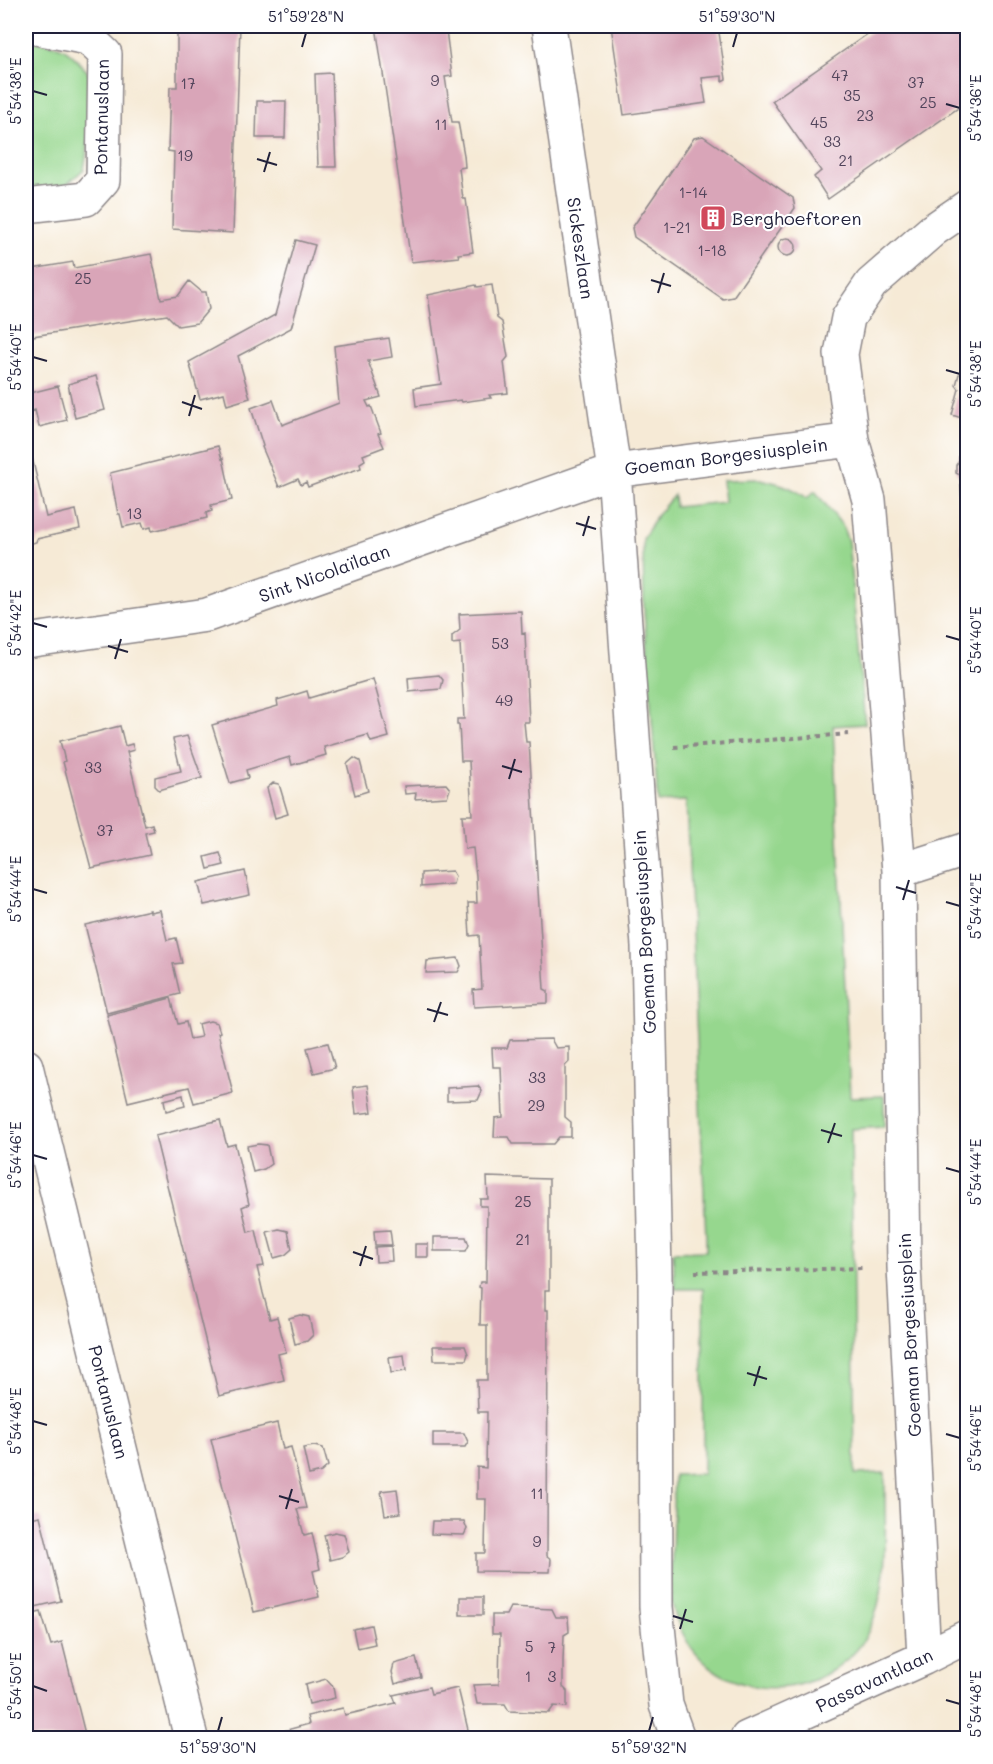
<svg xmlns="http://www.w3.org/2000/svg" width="993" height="1764" viewBox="0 0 993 1764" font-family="Mali,sans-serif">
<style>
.green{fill:#96d78e;stroke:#5c7c64;stroke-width:1.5}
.building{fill:#d9a5b8}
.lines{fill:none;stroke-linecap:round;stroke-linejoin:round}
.minor-casing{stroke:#8c8688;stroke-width:36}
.path{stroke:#8c8688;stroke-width:4;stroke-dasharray:4.5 4.5;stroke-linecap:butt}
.minor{stroke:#fff;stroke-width:33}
.ticks{fill:none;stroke:#22223b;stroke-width:2}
.labels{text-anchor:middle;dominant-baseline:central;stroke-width:4.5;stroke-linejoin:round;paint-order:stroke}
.number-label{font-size:15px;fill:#50435a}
.street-label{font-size:18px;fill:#22223b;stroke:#fff}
.poi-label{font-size:18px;fill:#22223b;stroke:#fff;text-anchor:start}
.neatline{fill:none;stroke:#22223b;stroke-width:2}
.ticks-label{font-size:15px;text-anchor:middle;fill:#22223b}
</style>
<rect width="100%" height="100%" fill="#fff"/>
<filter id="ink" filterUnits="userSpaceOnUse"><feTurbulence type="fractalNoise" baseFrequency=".0167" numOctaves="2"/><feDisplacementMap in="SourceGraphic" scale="12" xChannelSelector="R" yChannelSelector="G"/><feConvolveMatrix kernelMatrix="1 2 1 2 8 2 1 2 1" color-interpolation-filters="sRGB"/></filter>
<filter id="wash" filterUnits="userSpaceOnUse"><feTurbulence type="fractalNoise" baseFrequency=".008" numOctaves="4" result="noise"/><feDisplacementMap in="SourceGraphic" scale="24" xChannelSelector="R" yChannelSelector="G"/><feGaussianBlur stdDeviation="1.35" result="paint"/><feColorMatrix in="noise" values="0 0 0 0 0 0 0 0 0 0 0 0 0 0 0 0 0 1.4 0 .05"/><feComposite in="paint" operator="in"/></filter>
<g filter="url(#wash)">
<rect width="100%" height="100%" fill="#f6ead6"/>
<path class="green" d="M26 39C63 46 66 45 90 75L89 140 84 169 66 185 26 191Z
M760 479C778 483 791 486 807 498L815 491 842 525 848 541 865 724 833 726 850 1097 884 1096V1127L851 1129 855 1474 885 1473C884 1526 892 1586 867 1634 860 1650 847 1660 833 1670 782 1703 710 1690 682 1632 677 1621 671 1604 671 1593 670 1581 671 1568 672 1556 673 1529 673 1502 674 1475L703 1474V1289H675L673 1252 706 1251V1237L686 801 658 802 644 611 643 539 657 515 674 495 675 507 725 502 723 480Z"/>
<g id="blocks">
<path class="building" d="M177 26H240L233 233 172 229 174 152 168 151 169 118 170 87H177Z
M376 26H438V31L446 30 452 76 445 77 452 122H458L464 155 465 167 459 168 463 199H466L473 252 458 254 459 257 411 262Z
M611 26H718L726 79 722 81V76L702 78 706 103 624 115Z
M879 26H968V101L828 199 814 177 821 171 772 101Z
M332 73 336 167H318L315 74Z
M257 101H286L285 138H256Z
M703 136 793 198 795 208 733 297 723 299 634 237 632 228 694 138Z
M778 247a9 9 0 1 1 18 0a9 9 0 1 1-18 0Z
M296 240 315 245 291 328 238 356 250 398 227 405 224 393 200 399 189 362 275 315Z
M151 254 161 299 178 296 189 281 202 292H206L209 309 197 323 178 326 167 315 26 337V270L73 262 74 268Z
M476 285 477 287 492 285 497 318 502 322 508 357 504 362 508 393 489 395 491 398 462 402 461 400 416 406 414 388 441 384 428 295Z
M389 338 392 357 368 361 381 397 366 401 369 407 371 406 381 433 378 434 384 447 363 455 365 460 360 463 361 468 335 477 308 487 306 482 301 485 298 479 279 487 262 447 263 446 251 408 273 400 282 425 339 403 334 346Z
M967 345H968V420L952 415 959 389 956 385 959 374 964 372 966 363 963 359Z
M96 376 105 410 75 418 68 384Z
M58 386 67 420 39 427 35 410 26 413V394Z
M26 432 46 517 76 510 80 529 37 539 36 542 26 545Z
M218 446 222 459 223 458 232 500 211 505 212 511 206 513 207 518 152 531 151 527 144 529 142 523 123 527 120 514H118L110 473Z
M968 454V555L962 553V544L966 541 965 535V529L961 527 960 518 963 515 960 475 956 473V465L959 461V455Z
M521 611 522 634 525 633 529 722H524L526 742H529L544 989 548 991V1003L474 1007 473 990 482 989 479 935 470 936 468 903H477L476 876 473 848 465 849 462 815H472L469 761H461L459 725H457V719H464L460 643 452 644V636L460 630 459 614Z
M439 675 443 680 441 689 409 692 408 678Z
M373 679 389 737 371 742 368 735 324 747 326 755 292 765 290 757 246 770 248 778 230 783 212 725 278 706 277 700 291 696 307 691 309 698Z
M120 726 125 746 132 744 134 750 127 752 145 826 152 824 154 831 145 833 150 855 91 868 63 762 65 761 60 741Z
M187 736 202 778 159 790 155 786V777L181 771 173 739Z
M354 758 360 761 368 791 355 795 347 764Z
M273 783 279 784 288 814 275 818 267 788Z
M446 784 450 789 447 797 415 799 416 793 405 794 404 786Z
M220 853 224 865 208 869 205 857Z
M245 871 250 895 204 905 198 882Z
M452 871 455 876 453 884 421 887V873Z
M150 910V912L160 910 167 940 176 938 182 963 173 964 180 994 107 1013 85 925Z
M458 958 461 966 458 972 426 973 427 961Z
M171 998 178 1024 186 1022 190 1039 201 1037 198 1024 210 1021 217 1023 220 1032 218 1033 233 1093 194 1103 189 1087 128 1102 107 1015Z
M551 1039 556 1048 569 1047V1062L565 1066V1117L571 1122V1137H559L553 1144H513L509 1137H494L495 1118 503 1117 501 1067H493L492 1048H507L510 1040Z
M328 1043 335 1068 314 1073 307 1048Z
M368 1085 372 1112 356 1114 353 1087Z
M478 1086 482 1091 478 1100 447 1101V1088Z
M183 1095 185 1106 166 1111 164 1100Z
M220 1120 227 1146 235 1144 249 1204 242 1207 248 1232 256 1230 264 1266 257 1267 263 1293 270 1319 277 1317 286 1352 278 1354 284 1380 219 1396 155 1136Z
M258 1144 267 1145 271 1164 264 1169 253 1172 247 1146Z
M487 1177 549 1179V1290H545V1310H548L547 1556 551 1559 550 1572 476 1571V1553H485L486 1499H477V1467L486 1468 487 1412H478L477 1380H487V1325H480L481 1288 479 1287 480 1282H486L487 1206H480V1199H488Z
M279 1229 288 1231 292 1249 285 1255 274 1258 267 1232Z
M390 1230 392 1245H375L374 1231Z
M434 1237H466L469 1245 466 1251H434Z
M415 1244H428V1257H415Z
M391 1246 392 1261 376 1262 375 1247Z
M300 1315 309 1317 313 1335 307 1341 295 1344 289 1318Z
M433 1346H465L468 1354 466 1360H434Z
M404 1355 406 1371 391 1373 389 1357Z
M277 1423 283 1449 291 1447 306 1508 297 1509 304 1535 312 1533 320 1569 313 1571 319 1597 254 1612 211 1439Z
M433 1433H464L468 1442 465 1447H433Z
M314 1446 323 1448 328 1466 321 1472 309 1475 303 1448Z
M26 1459 31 1478 26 1479Z
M397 1489 400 1513 385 1515 381 1491Z
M40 1516 61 1601 26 1609V1519Z
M432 1521H464L467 1529 464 1535 431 1534Z
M335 1532 344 1534 349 1552 342 1557 330 1560 324 1535Z
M460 1597H483V1615H460Z
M510 1607 552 1609 556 1617H568L569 1632 564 1635 563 1661V1687L567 1691V1707L554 1706 549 1713 509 1711 505 1704H477L473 1685 499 1684 500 1634H492V1615H506Z
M41 1612 51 1645 62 1642 86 1738H26V1616Z
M371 1625 375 1644 357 1648 353 1629Z
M416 1658 421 1677 395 1684 392 1672 394 1664Z
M326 1679 333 1687 335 1698 309 1704 305 1685Z
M429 1687 431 1694 458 1688 470 1738H284L283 1731 309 1724 307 1716 343 1708 345 1715 396 1703 393 1695Z"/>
</g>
</g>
<g filter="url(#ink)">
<use href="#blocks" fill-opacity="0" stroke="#8c8688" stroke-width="1.5"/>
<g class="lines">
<defs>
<path id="minor" d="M26 26 88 38 105 54 103 180 86 199 26 206
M852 440 841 354 848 318 871 284 933 230 968 206
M26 641 207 615 614 471 549 26
M899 871 968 849
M26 1066 191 1738
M678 1738 666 1705 656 1607 655 1273 648 946 614 471 852 440 869 500 899 871 904 1267 924 1658
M747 1738 924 1658 968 1636"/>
</defs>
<use href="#minor" class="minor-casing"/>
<path class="path" d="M674 747 849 734
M695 1272 865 1268"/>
<use href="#minor" class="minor"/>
</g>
</g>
<path class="ticks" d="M302 47 306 33M733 47 737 33M33 91 47 95M946 104 960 108M257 159 277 165M264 172 270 152M651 280 671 286M658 293 664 273M33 357 47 361M946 370 960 374M182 402 202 409M189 416 195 395M576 523 596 529M583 536 589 516M33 623 47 627M946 636 960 640M108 646 128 652M115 659 121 639M502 766 522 772M509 779 515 759M896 887 916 893M33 889 47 893M903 900 909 880M946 902 960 906M427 1009 448 1015M434 1022 441 1002M821 1130 842 1136M828 1143 835 1123M33 1155 47 1159M946 1168 960 1172M353 1252 373 1259M360 1266 366 1246M747 1373 767 1379M754 1386 760 1366M33 1421 47 1425M946 1434 960 1438M279 1496 299 1502M286 1509 292 1489M673 1616 693 1622M680 1629 686 1609M33 1686 47 1691M946 1700 960 1704M218 1731 222 1717M649 1731 653 1717"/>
<defs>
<symbol id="building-square" viewBox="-11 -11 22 22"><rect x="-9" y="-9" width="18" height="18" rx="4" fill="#d1495b" stroke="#fff"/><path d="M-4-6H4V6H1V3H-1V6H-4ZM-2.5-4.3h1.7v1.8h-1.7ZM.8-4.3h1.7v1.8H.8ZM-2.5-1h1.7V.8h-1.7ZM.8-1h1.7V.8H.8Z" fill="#fff"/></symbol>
</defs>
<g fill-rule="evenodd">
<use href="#building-square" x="698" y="203" width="30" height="30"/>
</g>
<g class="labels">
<g class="number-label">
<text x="840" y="75">47</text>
<text x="435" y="80">9</text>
<text x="916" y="82">37</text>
<text x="188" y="83">17</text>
<text x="852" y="95">35</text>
<text x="928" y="102">25</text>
<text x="865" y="115">23</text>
<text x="819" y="122">45</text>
<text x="441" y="124">11</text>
<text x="832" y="141">33</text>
<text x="185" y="155">19</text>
<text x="846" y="160">21</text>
<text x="693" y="192">1-14</text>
<text x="677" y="227">1-21</text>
<text x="712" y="250">1-18</text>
<text x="83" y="278">25</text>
<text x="134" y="513">13</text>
<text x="500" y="643">53</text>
<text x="504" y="700">49</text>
<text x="93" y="767">33</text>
<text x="105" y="830">37</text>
<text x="537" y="1077">33</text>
<text x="536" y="1105">29</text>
<text x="523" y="1201">25</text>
<text x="523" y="1239">21</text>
<text x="537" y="1493">11</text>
<text x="537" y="1541">9</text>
<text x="529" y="1646">5</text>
<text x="552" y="1647">7</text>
<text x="528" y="1676">1</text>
<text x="552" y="1676">3</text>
</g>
<g class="street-label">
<text transform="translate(101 117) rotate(-89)">Pontanuslaan</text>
<text transform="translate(581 248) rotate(82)">Sickeszlaan</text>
<text transform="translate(726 456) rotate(-7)">Goeman Borgesiusplein</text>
<text transform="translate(324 573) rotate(-20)">Sint Nicolaïlaan</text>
<text transform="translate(644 932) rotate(-93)">Goeman Borgesiusplein</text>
<text transform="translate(909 1335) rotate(-93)">Goeman Borgesiusplein</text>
<text transform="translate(109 1402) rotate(76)">Pontanuslaan</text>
<text transform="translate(874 1680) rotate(-25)">Passavantlaan</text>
</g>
<g class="poi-label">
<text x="732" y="218">Berghoeftoren</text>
</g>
</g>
<rect width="993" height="1764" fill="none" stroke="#fff" stroke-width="66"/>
<rect x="33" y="33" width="927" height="1698" class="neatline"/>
<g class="ticks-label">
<text x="306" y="22">51°59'28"N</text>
<text x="737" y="22">51°59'30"N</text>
<text transform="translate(16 91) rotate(-90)" y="5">5°54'38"E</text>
<text transform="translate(976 108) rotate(-90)" y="5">5°54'36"E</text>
<text transform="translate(16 357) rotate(-90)" y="5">5°54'40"E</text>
<text transform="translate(976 374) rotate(-90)" y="5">5°54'38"E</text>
<text transform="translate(16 623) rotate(-90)" y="5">5°54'42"E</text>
<text transform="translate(976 640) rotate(-90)" y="5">5°54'40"E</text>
<text transform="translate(16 889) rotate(-90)" y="5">5°54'44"E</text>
<text transform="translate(976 906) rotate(-90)" y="5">5°54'42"E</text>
<text transform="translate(16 1155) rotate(-90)" y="5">5°54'46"E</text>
<text transform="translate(976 1172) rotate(-90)" y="5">5°54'44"E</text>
<text transform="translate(16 1421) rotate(-90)" y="5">5°54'48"E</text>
<text transform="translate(976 1438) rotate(-90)" y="5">5°54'46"E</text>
<text transform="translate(16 1686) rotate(-90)" y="5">5°54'50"E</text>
<text transform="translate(976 1704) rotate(-90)" y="5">5°54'48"E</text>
<text x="218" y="1753">51°59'30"N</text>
<text x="649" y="1753">51°59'32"N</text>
</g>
</svg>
